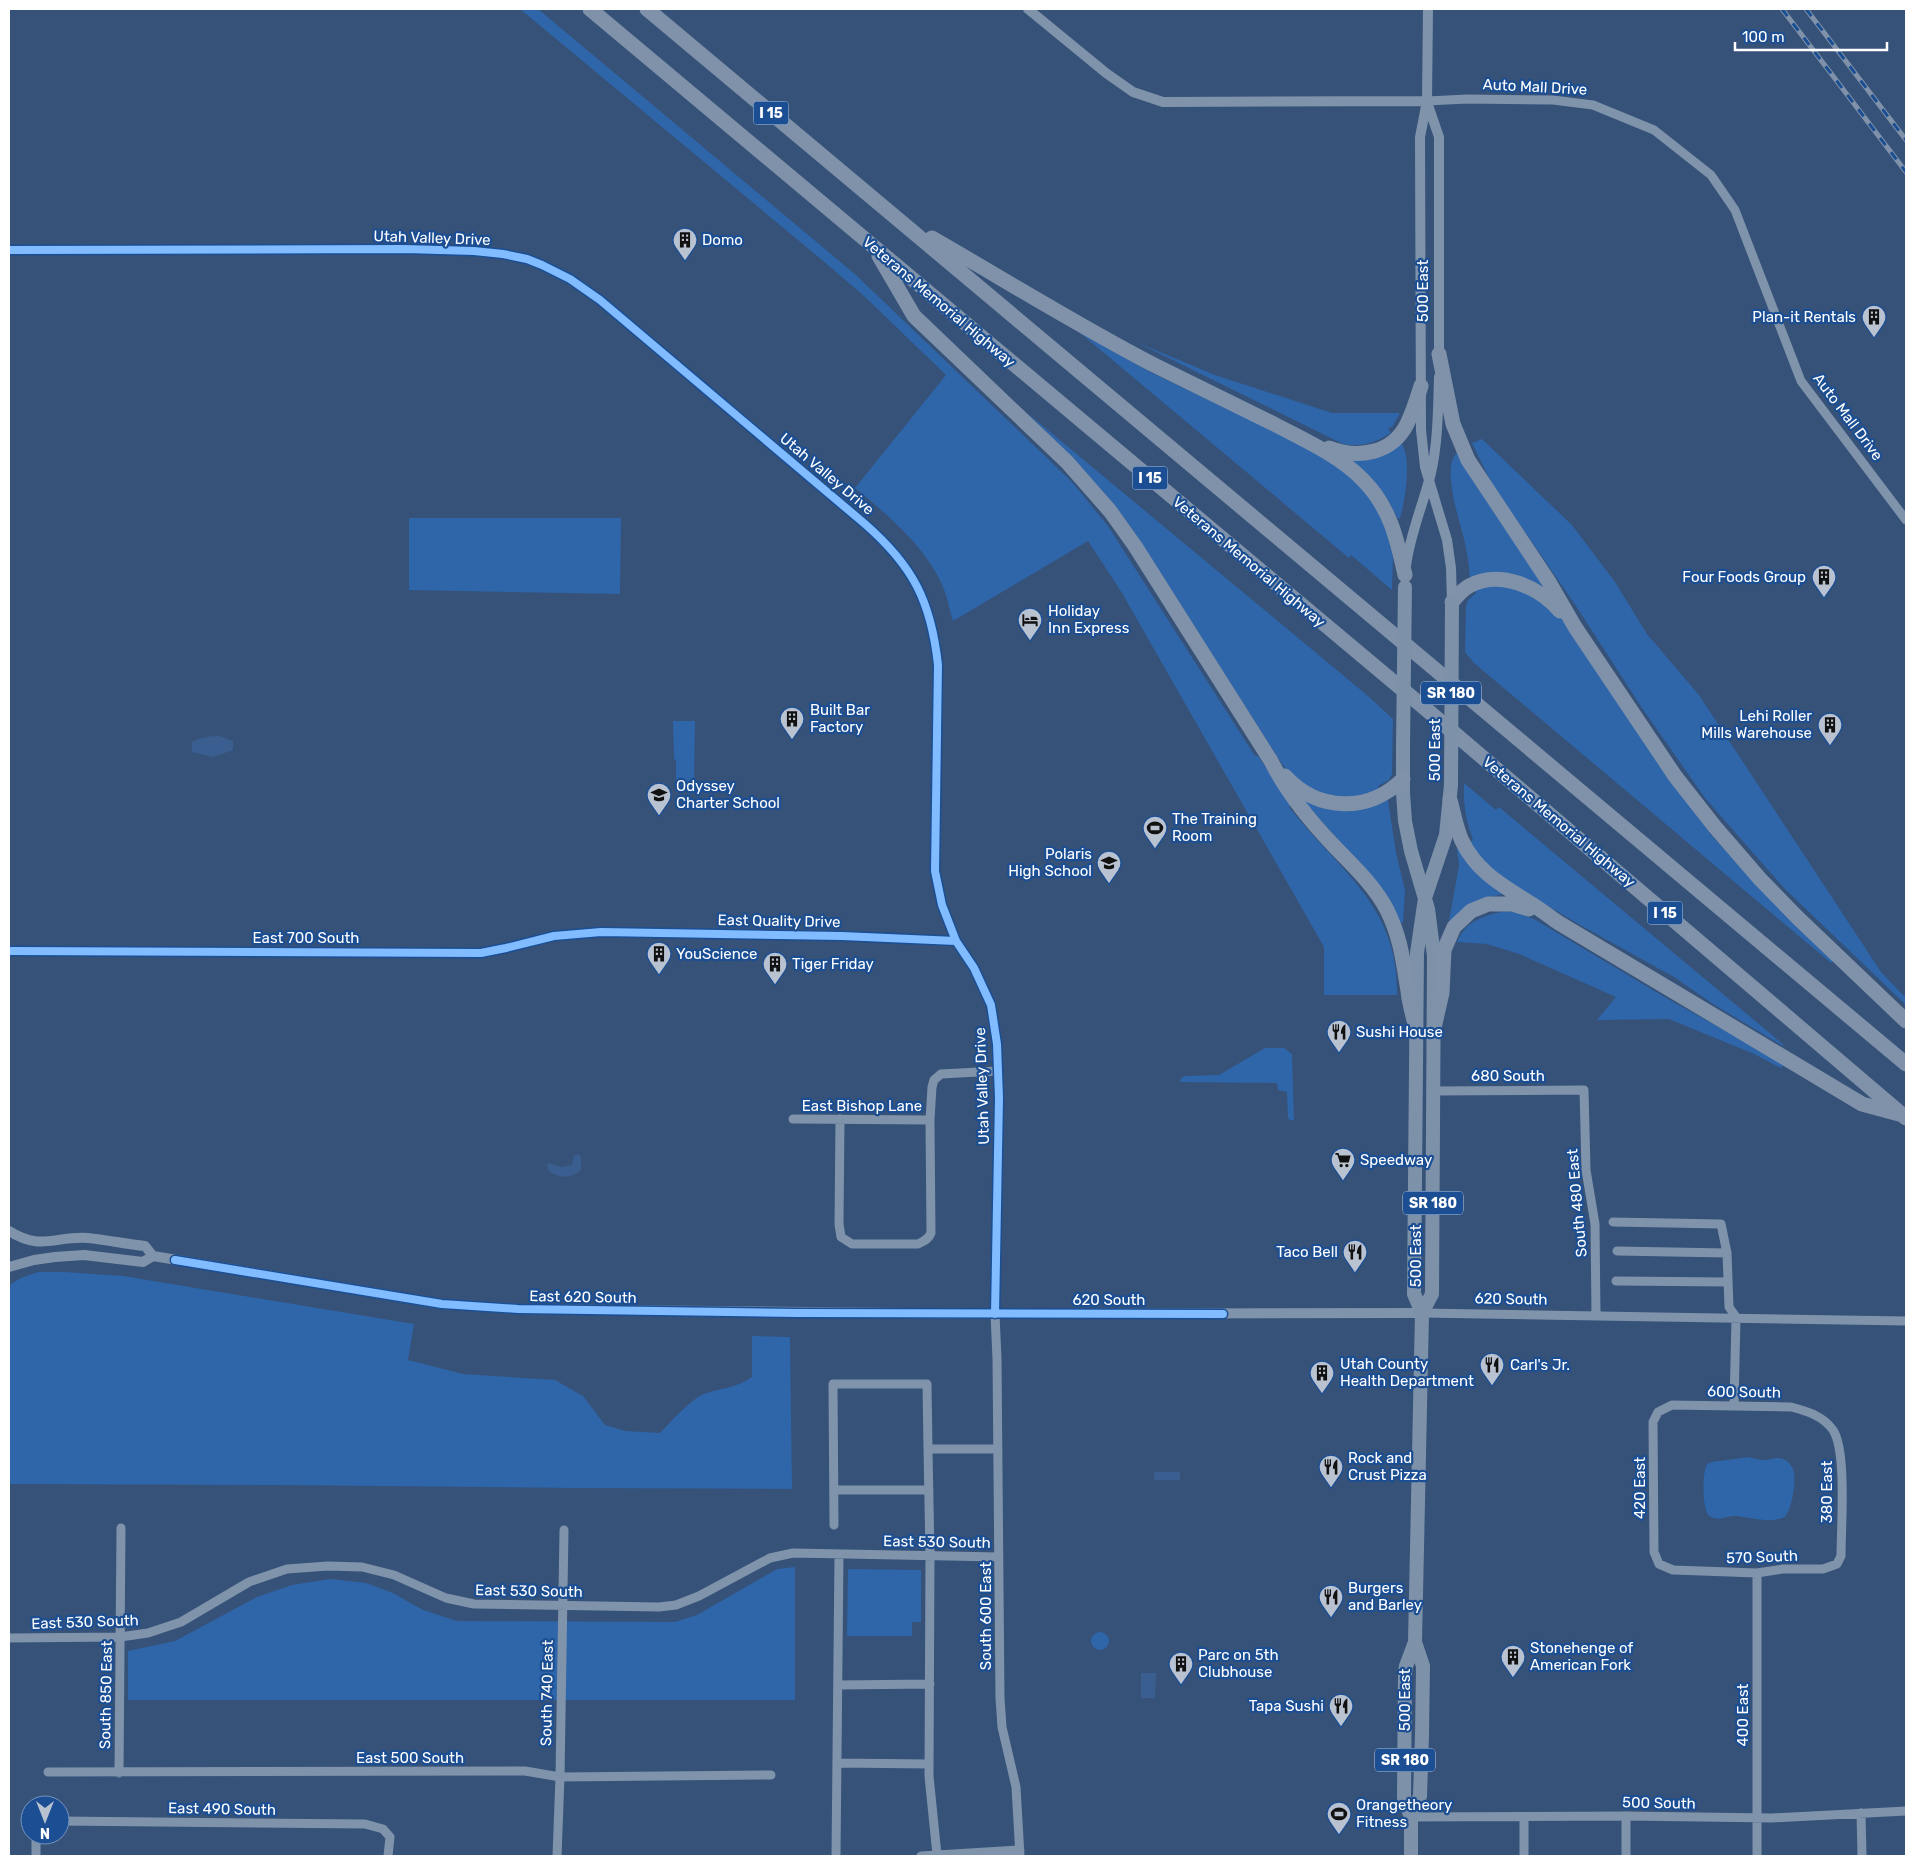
<svg xmlns="http://www.w3.org/2000/svg" width="1915" height="1865" viewBox="0 0 1915 1865" font-family="Rubik,sans-serif">
<style>
.green{fill:#2f65a9}
.water{fill:#3a5e8f}
.lines{fill:none;stroke-linecap:round;stroke-linejoin:round}
.minor{stroke:#7f93ab;stroke-width:9}
.tertiary{stroke:#7f93ab;stroke-width:10}
.primary{stroke:#7d91a9;stroke-width:14}
.motorway{stroke:#7f92aa;stroke-width:15}
.rail-casing{stroke:#7f92aa;stroke-width:5}
.rail{stroke:#1b4e93;stroke-width:3;stroke-dasharray:9;stroke-linecap:butt}
.primary-bridge{stroke:#7d91a9;stroke-width:14}
.cycleway-casing{stroke:#1b4e93;stroke-width:11}
.cycleway{stroke:#80bcff;stroke-width:8}
.labels{text-anchor:middle;dominant-baseline:central;stroke-width:4.5;stroke-linejoin:round;paint-order:stroke}
.shield{fill:#1b4e93;stroke:#bbcadf;stroke-width:1}
.shield-label{font-size:14px;font-weight:bold;fill:#fff}
.street-label{font-size:15px;fill:#fff;stroke:#1b4e93}
.poi-label{font-size:15px;fill:#fff;stroke:#1b4e93;text-anchor:start}
</style>
<rect width="100%" height="100%" fill="#365278"/>
<path class="green" d="M520 9H538L856 275 1072 482 1108 526 1255 756H1258L1291 805 1289 807C1339 871 1399 905 1397 995H1324V947L1122 593 1088 541 953 621C950 612 948 601 945 592 929 549 889 516 855 488L946 375 864 296 822 260Z
M1079 332 1150 372 1302 445 1353 475 1382 511 1393 557 1392 590 1351 555 1349 558Z
M1136 342 1215 375 1332 413H1400L1393 426 1388 429 1391 433C1374 443 1363 447 1343 444Z
M1026 412 1368 696 1393 719 1392 774 1389 780 1378 786 1380 791 1354 798 1331 797 1296 781 1282 764 1133 530C1101 486 1064 449 1026 412Z
M1482 439 1572 525 1615 582 1647 634 1699 695 1881 972 1906 998V1005L1784 888 1705 798 1642 708 1576 606 1492 484 1472 443Z
M1400 442C1413 455 1405 501 1400 518L1398 519C1387 496 1373 478 1354 462V459Z
M1458 452 1545 588C1524 572 1495 578 1470 578 1469 565 1467 552 1464 539 1460 521 1440 465 1458 452Z
M409 518H621L620 594 409 590Z
M1496 586 1524 590 1561 618 1665 773 1712 836 1772 901 1833 961 1831 963 1474 663 1465 652 1466 606 1468 600 1476 593 1475 589Z
M673 721H695L694 786H676V760L674 759Z
M1464 783 1496 810 1499 807 1784 1045 1783 1046 1713 1004 1674 977 1580 925 1505 880 1487 867 1470 842 1473 840C1466 820 1463 804 1464 783Z
M1303 800 1374 806 1388 800 1396 853 1405 890 1403 923H1401L1389 898Z
M1459 847 1503 894 1490 897 1449 921 1459 865 1457 849Z
M1505 911 1518 913 1534 919 1668 999 1785 1064 1781 1068 1754 1054 1669 1019 1597 1020 1616 997 1519 954 1487 944 1457 942C1466 920 1484 916 1505 911Z
M1265 1048H1284L1292 1054 1294 1120H1290L1288 1118 1287 1092 1278 1090 1277 1083 1180 1082 1181 1078 1185 1076 1219 1075Z
M38 1272H65L123 1276 414 1324 408 1360 463 1374 555 1380 583 1396 605 1425 625 1431 660 1433C670 1423 692 1398 704 1394 724 1387 734 1389 752 1377V1336L790 1337 792 1489 575 1488 273 1485 9 1484V1285L21 1278Z
M1749 1457C1754 1458 1759 1460 1764 1460 1770 1460 1777 1456 1783 1459 1787 1460 1792 1466 1793 1469 1797 1478 1792 1512 1784 1517 1774 1524 1747 1517 1735 1516 1725 1516 1719 1522 1709 1516 1702 1508 1702 1474 1707 1464L1712 1462Z
M795 1567V1700H128V1651L175 1641 257 1597 292 1585 330 1579 366 1583 393 1593 423 1610 457 1621 675 1622 697 1615 777 1569Z
M848 1569 921 1570V1622H912V1636H847Z
M1091 1641a9 9 0 1 1 18 0a9 9 0 1 1-18 0Z"/>
<path class="water" d="M219 736 233 741V750L213 757 192 752V742C201 737 209 736 219 736Z
M578 1154 581 1157V1170C571 1179 558 1179 548 1170L547 1164 549 1163 561 1167 572 1165 574 1155Z
M1154 1472H1180V1480H1154Z
M1141 1673H1156L1155 1698H1141Z"/>
<g class="lines">
<path class="minor" d="M1427 101 1467 99 1553 100 1593 105 1654 130 1711 175 1735 210 1801 381 1906 520
M9 250 405 249 474 251 503 254 527 259 542 265 570 279 600 300 865 524C913 566 931 601 938 665L935 871 942 905 956 941 974 968 991 1005 997 1044 999 1098 995 1314 997 1359 1000 1698 1002 1727 1016 1787 1020 1856
M9 951 481 953 506 948 554 936 601 932 842 936 956 941
M1433 1091 1584 1090 1586 1170 1595 1224 1596 1315
M793 1119 930 1120
M840 1119 839 1224 841 1237 852 1244H918C924 1241 929 1239 931 1233L930 1120 932 1087 934 1080 941 1074 998 1071
M1613 1222 1721 1224 1727 1253 1729 1307 1736 1317 1734 1406
M1617 1251 1727 1253
M1616 1281 1728 1282
M1422 1313 1906 1321
M1672 1405 1791 1407C1807 1411 1823 1416 1833 1430 1847 1451 1841 1528 1841 1556L1837 1564 1823 1569H1783L1757 1573 1673 1570 1659 1564 1654 1552 1653 1422 1658 1412Z
M928 1449 930 1556 929 1776 937 1855 1020 1850
M834 1490H929
M834 1525 833 1384H927L928 1449H998
M9 1638 120 1637 148 1633 181 1622 249 1582 287 1569 328 1566 362 1567 394 1575 446 1598 474 1604 659 1607 676 1605 699 1596 770 1558 793 1553 999 1557
M838 1685 930 1684
M837 1763 929 1764
M48 1772 525 1771 560 1777 771 1775
M119 1773 121 1528
M1861 1813 1862 1856
M1411 1817 1626 1816 1772 1818 1906 1811
M1524 1817V1856
M60 1821 365 1824 383 1829 390 1837 388 1856
M36 1835V1856
M557 1856 560 1777 564 1530
M836 1856 839 1554
M921 1856 937 1855
M1626 1856V1816
M1757 1856V1573"/>
<path class="tertiary" d="M1028 9 1106 73 1133 92 1163 102 1427 101
M1428 9 1427 101 1420 137 1421 430 1425 467 1447 540 1451 568 1452 602
M1427 102 1439 137V360
M1406 566C1410 534 1423 505 1431 473 1438 442 1438 410 1439 377
M9 1231C41 1251 54 1236 88 1238 107 1240 126 1244 145 1246L153 1256
M9 1267 34 1260 55 1257 84 1255 143 1262 153 1256 442 1304 518 1309 995 1314 1422 1313"/>
<path class="primary" d="M1403 745V793L1405 821 1411 851 1428 909 1434 956 1432 1294 1422 1313
M1411 1817 1420 1796 1422 1735 1423 1666 1415 1642
M1411 1856V1817L1404 1798 1405 1673 1406 1666 1415 1642 1422 1313 1414 1294 1417 953 1425 898 1446 835 1451 785"/>
<path class="motorway" d="M590 9 1427 710 1906 1118
M647 9 1906 1064
M932 238C1005 280 1077 325 1152 364 1192 384 1233 404 1274 424 1304 440 1339 455 1363 480 1390 507 1397 539 1405 575
M879 256 914 316 1067 462 1110 511 1135 546 1271 761C1287 793 1309 820 1334 846 1353 866 1374 885 1387 910 1401 938 1403 961 1408 991 1409 1003 1413 1016 1416 1028
M1439 354 1453 424 1468 460 1549 582 1575 627 1675 776 1715 827 1760 879 1798 918 1906 1021
M1329 448C1358 459 1392 454 1407 424 1413 412 1417 399 1421 386
M1452 602C1457 596 1462 590 1469 586 1500 569 1539 587 1560 611
M1285 776C1318 812 1369 813 1403 779
M1450 800C1454 814 1456 828 1462 841 1477 872 1502 885 1530 903 1540 909 1549 916 1559 923L1862 1104 1899 1114
M1434 1028 1442 993 1444 950 1454 927 1471 911 1488 904H1512L1529 909"/>
<defs>
<path id="rail" d="M1782 9 1906 172
M1806 9 1906 140"/>
</defs>
<use href="#rail" class="rail-casing"/>
<use href="#rail" class="rail"/>
<path class="primary-bridge" d="M1403 745 1405 587
M1451 785 1452 602"/>
<defs>
<path id="cycleway" d="M9 250 405 249 474 251 503 254 527 259 542 265 570 279 600 300 865 524C913 566 931 601 938 665L935 871 942 905 956 941 974 968 991 1005 997 1044 999 1098 995 1314
M9 951 481 953 506 948 554 936 601 932 842 936 956 941
M175 1260 442 1304 518 1309 798 1313 1223 1314"/>
</defs>
<use href="#cycleway" class="cycleway-casing"/>
<use href="#cycleway" class="cycleway"/>
</g>
<defs>
<symbol id="building-pin" viewBox="-11 -11 22 30"><path d="M0 17L-7.5 6A9.5 9.5 0 1 1 7.5 6Z" fill="#b9c2d0" stroke="#1b4e93"/><path d="M-4-6H4V6H1V3H-1V6H-4ZM-2.5-4.3h1.7v1.8h-1.7ZM.8-4.3h1.7v1.8H.8ZM-2.5-1h1.7V.8h-1.7ZM.8-1h1.7V.8H.8Z" fill="#111"/></symbol>
<symbol id="hotel-pin" viewBox="-11 -11 22 30"><path d="M0 17L-7.5 6A9.5 9.5 0 1 1 7.5 6Z" fill="#b9c2d0" stroke="#1b4e93"/><path d="M-6-4.5h1.5V1H6V5H4.5V3h-9V5H-6ZM-4 0a1.8 1.8 0 1 1 3.6 0ZM.5 0V-2.5h3Q6-2.5 6 0Z" fill="#111"/></symbol>
<symbol id="school-pin" viewBox="-11 -11 22 30"><path d="M0 17L-7.5 6A9.5 9.5 0 1 1 7.5 6Z" fill="#b9c2d0" stroke="#1b4e93"/><path d="M0-5L7-2L0 1L-7-2ZM-4 1L0 2.5L4 1V4Q0 6-4 4Z" fill="#111"/></symbol>
<symbol id="stadium-pin" viewBox="-11 -11 22 30"><path d="M0 17L-7.5 6A9.5 9.5 0 1 1 7.5 6Z" fill="#b9c2d0" stroke="#1b4e93"/><path d="M0-5a6.5 5 0 1 0 0 10a6.5 5 0 1 0 0-10ZM-3.5-1.8h7v3.6h-7Z" fill="#111"/></symbol>
<symbol id="restaurant-pin" viewBox="-11 -11 22 30"><path d="M0 17L-7.5 6A9.5 9.5 0 1 1 7.5 6Z" fill="#b9c2d0" stroke="#1b4e93"/><path d="M-5-6h1v4h1v-4h1v4h1v-4h1v5L-1.5 .5V6h-2V.5L-5-1ZM5-6V6H3V1.5H1.5Q1.5-4 5-6Z" fill="#111"/></symbol>
<symbol id="supermarket-pin" viewBox="-11 -11 22 30"><path d="M0 17L-7.5 6A9.5 9.5 0 1 1 7.5 6Z" fill="#b9c2d0" stroke="#1b4e93"/><path d="M-6-5.5h2.5l.6 2H6L4.5 2H-2.5L-4.4-4H-6ZM-1.5 3.2a1.3 1.3 0 1 0 .1 0ZM3 3.2a1.3 1.3 0 1 0 .1 0Z" fill="#111"/></symbol>
</defs>
<g fill-rule="evenodd">
<use href="#building-pin" x="671" y="226" width="28" height="38"/>
<use href="#building-pin" x="1860" y="303" width="28" height="38"/>
<use href="#building-pin" x="1810" y="563" width="28" height="38"/>
<use href="#hotel-pin" x="1016" y="606" width="28" height="38"/>
<use href="#building-pin" x="778" y="705" width="28" height="38"/>
<use href="#building-pin" x="1816" y="711" width="28" height="38"/>
<use href="#school-pin" x="645" y="781" width="28" height="38"/>
<use href="#stadium-pin" x="1141" y="814" width="28" height="38"/>
<use href="#school-pin" x="1095" y="849" width="28" height="38"/>
<use href="#building-pin" x="645" y="940" width="28" height="38"/>
<use href="#building-pin" x="761" y="950" width="28" height="38"/>
<use href="#restaurant-pin" x="1325" y="1018" width="28" height="38"/>
<use href="#supermarket-pin" x="1329" y="1146" width="28" height="38"/>
<use href="#restaurant-pin" x="1341" y="1238" width="28" height="38"/>
<use href="#restaurant-pin" x="1478" y="1351" width="28" height="38"/>
<use href="#building-pin" x="1308" y="1359" width="28" height="38"/>
<use href="#restaurant-pin" x="1317" y="1453" width="28" height="38"/>
<use href="#restaurant-pin" x="1317" y="1583" width="28" height="38"/>
<use href="#building-pin" x="1499" y="1643" width="28" height="38"/>
<use href="#building-pin" x="1167" y="1650" width="28" height="38"/>
<use href="#restaurant-pin" x="1327" y="1692" width="28" height="38"/>
<use href="#stadium-pin" x="1325" y="1800" width="28" height="38"/>
</g>
<g class="labels">
<g class="shield">
<rect x="753.5" y="101.5" width="35" height="23" rx="4"/>
<rect x="1132.5" y="466.5" width="35" height="23" rx="4"/>
<rect x="1421" y="681.5" width="60" height="23" rx="4"/>
<rect x="1647.5" y="901.5" width="35" height="23" rx="4"/>
<rect x="1403" y="1191.5" width="60" height="23" rx="4"/>
<rect x="1375" y="1748.5" width="60" height="23" rx="4"/>
</g>
<g class="shield-label">
<text x="771" y="113">I 15</text>
<text x="1150" y="478">I 15</text>
<text x="1451" y="693">SR 180</text>
<text x="1665" y="913">I 15</text>
<text x="1433" y="1203">SR 180</text>
<text x="1405" y="1760">SR 180</text>
</g>
<g class="street-label">
<text transform="translate(1535 87) rotate(3)">Auto Mall Drive</text>
<text transform="translate(432 238) rotate(2)">Utah Valley Drive</text>
<text transform="translate(1423 291) rotate(-90)">500 East</text>
<text transform="translate(939 302) rotate(40)">Veterans Memorial Highway</text>
<text transform="translate(1848 417) rotate(53)">Auto Mall Drive</text>
<text transform="translate(827 474) rotate(40)">Utah Valley Drive</text>
<text transform="translate(1249 562) rotate(40)">Veterans Memorial Highway</text>
<text transform="translate(1435 750) rotate(-90)">500 East</text>
<text transform="translate(1559 822) rotate(40)">Veterans Memorial Highway</text>
<text transform="translate(779 921) rotate(1)">East Quality Drive</text>
<text x="306" y="938">East 700 South</text>
<text x="1508" y="1076">680 South</text>
<text transform="translate(982 1086) rotate(-92)">Utah Valley Drive</text>
<text x="862" y="1106">East Bishop Lane</text>
<text transform="translate(1577 1203) rotate(-95)">South 480 East</text>
<text transform="translate(1416 1256) rotate(-90)">500 East</text>
<text transform="translate(583 1297) rotate(1)">East 620 South</text>
<text transform="translate(1511 1299) rotate(1)">620 South</text>
<text x="1109" y="1300">620 South</text>
<text transform="translate(1744 1392) rotate(1)">600 South</text>
<text transform="translate(1640 1488) rotate(-90)">420 East</text>
<text transform="translate(1827 1492) rotate(-90)">380 East</text>
<text transform="translate(937 1542) rotate(1)">East 530 South</text>
<text transform="translate(1762 1557) rotate(-2)">570 South</text>
<text transform="translate(529 1591) rotate(1)">East 530 South</text>
<text transform="translate(986 1616) rotate(-90)">South 600 East</text>
<text transform="translate(85 1622) rotate(-2)">East 530 South</text>
<text transform="translate(547 1693) rotate(-89)">South 740 East</text>
<text transform="translate(106 1695) rotate(-89)">South 850 East</text>
<text transform="translate(1405 1700) rotate(-90)">500 East</text>
<text transform="translate(1743 1715) rotate(-90)">400 East</text>
<text x="410" y="1758">East 500 South</text>
<text transform="translate(1659 1803) rotate(1)">500 South</text>
<text transform="translate(222 1809) rotate(1)">East 490 South</text>
</g>
<g class="poi-label">
<text x="702" y="240">Domo</text>
<text x="1856" y="317" text-anchor="end">Plan-it Rentals</text>
<text x="1806" y="577" text-anchor="end">Four Foods Group</text>
<text x="1048" y="611">Holiday<tspan x="1048" dy="17">Inn Express</tspan></text>
<text x="810" y="710">Built Bar<tspan x="810" dy="17">Factory</tspan></text>
<text x="1812" y="716" text-anchor="end">Lehi Roller<tspan x="1812" dy="17">Mills Warehouse</tspan></text>
<text x="676" y="786">Odyssey<tspan x="676" dy="17">Charter School</tspan></text>
<text x="1172" y="819">The Training<tspan x="1172" dy="17">Room</tspan></text>
<text x="1092" y="854" text-anchor="end">Polaris<tspan x="1092" dy="17">High School</tspan></text>
<text x="676" y="954">YouScience</text>
<text x="792" y="964">Tiger Friday</text>
<text x="1356" y="1032">Sushi House</text>
<text x="1360" y="1160">Speedway</text>
<text x="1338" y="1252" text-anchor="end">Taco Bell</text>
<text x="1340" y="1364">Utah County<tspan x="1340" dy="17">Health Department</tspan></text>
<text x="1510" y="1365">Carl's Jr.</text>
<text x="1348" y="1458">Rock and<tspan x="1348" dy="17">Crust Pizza</tspan></text>
<text x="1348" y="1588">Burgers<tspan x="1348" dy="17">and Barley</tspan></text>
<text x="1530" y="1648">Stonehenge of<tspan x="1530" dy="17">American Fork</tspan></text>
<text x="1198" y="1655">Parc on 5th<tspan x="1198" dy="17">Clubhouse</tspan></text>
<text x="1324" y="1706" text-anchor="end">Tapa Sushi</text>
<text x="1356" y="1805">Orangetheory<tspan x="1356" dy="17">Fitness</tspan></text>
</g>
</g>
<rect width="1915" height="1865" fill="none" stroke="#ffffff" stroke-width="20"/>
<g transform="translate(45 1820) rotate(180)"><circle r="24" fill="#1b4e93" stroke="#7695be"/>
<path d="M0-4L9 19L0 12L-9 19Z" fill="#b9c2d0"/>
<text y="-8" font-size="14" font-weight="bold" text-anchor="middle" fill="#ffffff">N</text>
</g>
<path d="M1735 42v8h152v-8" fill="none" stroke="#ffffff" stroke-width="2.5"/>
<text x="1742" y="42" font-size="15" fill="#ffffff" stroke="#1b4e93" stroke-width="4" paint-order="stroke">100 m</text>
</svg>
